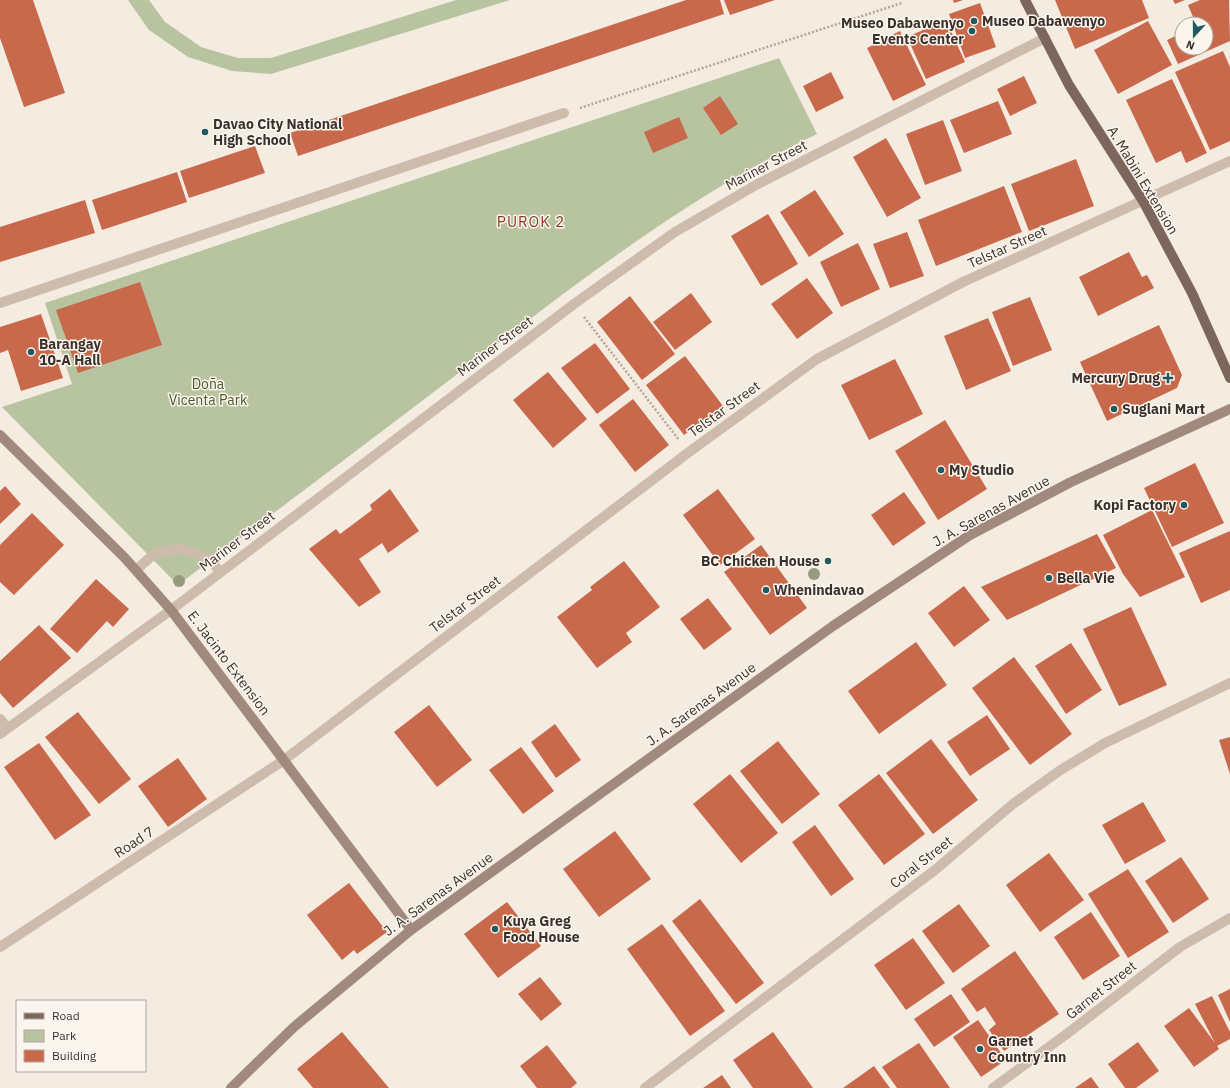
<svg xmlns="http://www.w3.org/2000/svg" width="1230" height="1088" viewBox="0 0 1230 1088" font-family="'IBM Plex Sans',sans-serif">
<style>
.green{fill:#b8c4a0}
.building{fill:#c8694b}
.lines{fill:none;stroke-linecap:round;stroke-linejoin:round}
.path{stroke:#b9a596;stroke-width:2.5;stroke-dasharray:2 2;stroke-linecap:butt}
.lane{stroke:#cdbbac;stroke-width:10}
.street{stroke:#cdbbac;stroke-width:10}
.secondary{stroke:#a18a7d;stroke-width:10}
.primary{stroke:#7d675c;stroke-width:10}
.tree{fill:#969b7f}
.poi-dot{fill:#1f5a5e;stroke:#fbf5ee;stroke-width:1.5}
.labels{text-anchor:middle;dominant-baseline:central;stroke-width:3;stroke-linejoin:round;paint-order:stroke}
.poi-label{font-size:14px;font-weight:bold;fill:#3b302b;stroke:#fbf5ee;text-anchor:start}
.street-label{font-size:14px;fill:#3b302b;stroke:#fbf5ee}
.park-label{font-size:14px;fill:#4a5a2e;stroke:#fbf5ee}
.neighbourhood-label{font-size:15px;letter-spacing:1px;fill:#8c3b22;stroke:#fbf5ee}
</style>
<rect width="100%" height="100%" fill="#f4ebe1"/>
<path class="green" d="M128 0H149L165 22 201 47 238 58H271L456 0H510L271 74 232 71 188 57 149 30Z
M779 58 817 134C698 191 593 271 489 350 385 429 282 507 178 585L2 407 72 384 45 303Z"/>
<path class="building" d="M0 0H33L65 93 24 107 0 38Z
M686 0H720L724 14 298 156 290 133Z
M724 0H775L730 15Z
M953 0H963L954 3Z
M1055 0H1142L1149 18 1075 49Z
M1173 0H1185L1175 4Z
M1200 0H1229L1230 41 1178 64 1167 40 1182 33V48H1206V24H1196L1188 5Z
M980 3 996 47 965 58 949 14Z
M946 20 965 62 926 79 907 37Z
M1148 21 1172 65 1118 94 1094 50Z
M900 31 926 85 893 101 867 48Z
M1223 51 1230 67V141L1210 150 1175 72Z
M831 72 844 98 816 112 803 86Z
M1024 76 1037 103 1010 116 997 89Z
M1172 79 1207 153 1186 163 1181 151 1156 163 1126 100Z
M720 96 738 124 721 135 703 108Z
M998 101 1012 134 964 153 950 120Z
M679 117 688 138 653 153 644 132Z
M943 120 962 171 925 185 906 134Z
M886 138 921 198 887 217 853 157Z
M255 146 265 173 189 198 180 171Z
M1076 159 1094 206 1029 231 1011 184Z
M177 172 187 202 102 230 92 200Z
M1004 186 1022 232 936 266 918 220Z
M815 190 844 234 809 257 780 212Z
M85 200 95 233 0 262V227Z
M768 214 798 264 761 286 731 236Z
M907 232 924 276 890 288 873 244Z
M858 243 880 289 841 307 820 262Z
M1129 252 1142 277 1147 275 1154 288 1098 316 1079 277Z
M807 278 833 313 797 339 771 304Z
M140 282 162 345 78 373 56 310Z
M691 293 712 322 675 350 653 322Z
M630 296 675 354 642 380 597 322Z
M1030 297 1052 350 1013 366 992 312Z
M41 314 63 378 21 391 8 350 0 353V327Z
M988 318 1011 371 966 390 944 336Z
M1159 325 1182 375 1177 388 1107 421 1080 362Z
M595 343 630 389 597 414 561 368Z
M685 356 723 406 684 435 646 385Z
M895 359 923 414 869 440 841 385Z
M548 372 587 419 553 448 513 400Z
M633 399 669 445 635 472 599 425Z
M945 420 987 489 938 520 895 451Z
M1195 463 1224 523 1172 547 1144 488Z
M5 486 21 504 0 524V491Z
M390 489 419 531 388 553 382 543 359 559 381 592 359 607 309 549 336 529 340 534 372 510 370 505Z
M718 489 755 539 720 565 683 515Z
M904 492 926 523 893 546 871 515Z
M1152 510 1185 577 1140 597 1123 574 1103 535Z
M32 513 64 545 14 595 0 582V545Z
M1230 531V590L1201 603 1179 553Z
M1097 534 1116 568 1007 620 981 587Z
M761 545 807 608 770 635 724 572Z
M624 561 660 607 626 633 632 642 597 668 557 617 592 590 590 587Z
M96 579 129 609 113 627 107 621 77 653 50 629Z
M964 586 990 620 954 647 928 613Z
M708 598 732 629 704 650 680 619Z
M1131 607 1167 685 1119 706 1083 629Z
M39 625 71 658 13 708 0 693V661Z
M916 642 947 685 879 734 848 691Z
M1071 643 1102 690 1066 714 1035 666Z
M1014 657 1072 734 1030 765 972 688Z
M429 705 472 760 437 787 394 732Z
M78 712 131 779 99 804 45 737Z
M987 715 1010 749 970 776 947 742Z
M555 724 581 760 556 778 531 742Z
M1230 737V774L1219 740Z
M931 739 978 800 933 834 886 773Z
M778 741 820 794 782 824 740 771Z
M39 743 91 815 55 840 4 767Z
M521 747 554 791 523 814 489 770Z
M178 758 207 799 168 827 138 786Z
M730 774 778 833 741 863 693 804Z
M879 774 925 834 884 865 838 805Z
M1143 802 1166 841 1125 864 1102 825Z
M815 825 854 879 831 896 792 842Z
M615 831 651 879 599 917 563 869Z
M1049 853 1084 900 1040 932 1006 885Z
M1181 857 1209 899 1173 923 1145 881Z
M1128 869 1169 932 1128 958 1088 894Z
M349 883 387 932 357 954 354 950 342 960 307 915Z
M700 899 764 983 736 1004 672 921Z
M507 902 541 946 498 978 464 934Z
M959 904 990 946 953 973 922 931Z
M1091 912 1120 956 1083 980 1054 937Z
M662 924 725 1011 690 1036 627 949Z
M913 938 945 983 906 1010 874 965Z
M1015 951 1059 1014 1004 1051 989 1030 996 1024 985 1007 977 1012 961 989Z
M540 977 562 1004 541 1021 518 994Z
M1230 989V1022L1218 995Z
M951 994 970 1022 934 1047 914 1019Z
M1212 996 1230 1032V1039L1217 1046 1219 1049 1194 1067 1164 1026 1189 1008 1215 1043 1195 1004Z
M978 1020 1006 1060 981 1077 953 1037Z
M342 1032 389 1088H313L297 1069Z
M773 1032 813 1088H753L733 1060Z
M1138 1042 1159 1071 1136 1088H1125L1108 1064Z
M919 1043 950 1088H897L882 1067Z
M547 1045 577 1083 571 1088H537L520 1066Z
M874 1066 890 1088H843Z
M722 1075 731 1088H703Z
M1091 1077 1099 1088H1075Z"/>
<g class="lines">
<path class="path" d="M580 108 902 3
M584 317 679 440"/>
<path class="lane" d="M0 303 564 113
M136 570 154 554 168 550 182 549 209 558 220 572"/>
<path class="street" d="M0 719 8 728
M0 734 171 610 574 304 675 232 756 185 1045 38
M0 947 284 760 689 452 817 359 963 282 1230 161
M645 1088 935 870 1013 804 1059 771 1105 743 1230 683
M993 1088 1068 1033 1180 947 1230 918"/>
<path class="secondary" d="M0 435 124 557 171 610 411 930
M231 1088 294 1027 411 930 833 626 970 535 1071 482 1230 409"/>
<path class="primary" d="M1025 0 1069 85 1143 201 1192 293 1230 378"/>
</g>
<g class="tree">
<circle cx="814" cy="574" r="6"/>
<circle cx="179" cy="581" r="6"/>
</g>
<g class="poi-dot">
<circle cx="974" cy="21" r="4"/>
<circle cx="972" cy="31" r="4"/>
<circle cx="205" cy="132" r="4"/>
<circle cx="31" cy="352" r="4"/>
<path d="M1166 372h4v4h4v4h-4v4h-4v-4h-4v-4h4z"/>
<circle cx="1114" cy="409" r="4"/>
<circle cx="941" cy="470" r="4"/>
<circle cx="1184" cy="505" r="4"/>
<circle cx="828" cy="561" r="4"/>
<circle cx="1049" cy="578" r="4"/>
<circle cx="766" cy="590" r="4"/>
<circle cx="495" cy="929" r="4"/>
<circle cx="980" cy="1049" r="4"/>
</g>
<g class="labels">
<g class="poi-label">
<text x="982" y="21">Museo Dabawenyo</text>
<text x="964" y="23" text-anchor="end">Museo Dabawenyo<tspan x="964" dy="16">Events Center</tspan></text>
<text x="213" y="124">Davao City National<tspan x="213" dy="16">High School</tspan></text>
<text x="39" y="344">Barangay<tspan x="39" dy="16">10-A Hall</tspan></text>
<text x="1160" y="378" text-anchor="end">Mercury Drug</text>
<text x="1122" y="409">Suglani Mart</text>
<text x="949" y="470">My Studio</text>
<text x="1176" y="505" text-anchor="end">Kopi Factory</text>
<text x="820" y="561" text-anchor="end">BC Chicken House</text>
<text x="1057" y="578">Bella Vie</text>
<text x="774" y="590">Whenindavao</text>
<text x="503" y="921">Kuya Greg<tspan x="503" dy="16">Food House</tspan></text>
<text x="988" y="1041">Garnet<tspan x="988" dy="16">Country Inn</tspan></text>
</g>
<g class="street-label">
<text transform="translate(766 165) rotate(-28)">Mariner Street</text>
<text transform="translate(1143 180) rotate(59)">A. Mabini Extension</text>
<text transform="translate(1007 247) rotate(-24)">Telstar Street</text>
<text transform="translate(495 346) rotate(-37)">Mariner Street</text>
<text transform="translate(724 409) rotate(-36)">Telstar Street</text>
<text transform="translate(991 511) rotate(-29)">J. A. Sarenas Avenue</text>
<text transform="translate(237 541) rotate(-37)">Mariner Street</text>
<text transform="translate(465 604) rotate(-37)">Telstar Street</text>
<text transform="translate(229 663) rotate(53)">E. Jacinto Extension</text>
<text transform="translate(701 704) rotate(-36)">J. A. Sarenas Avenue</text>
<text transform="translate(134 842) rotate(-33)">Road 7</text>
<text transform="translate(921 862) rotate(-38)">Coral Street</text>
<text transform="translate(438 894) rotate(-36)">J. A. Sarenas Avenue</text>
<text transform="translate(1101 990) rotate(-38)">Garnet Street</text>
</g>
<g class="park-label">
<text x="208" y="384">Doña<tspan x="208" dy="16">Vicenta Park</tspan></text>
</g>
<g class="neighbourhood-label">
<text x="531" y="221">PUROK 2</text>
</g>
</g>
<rect x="16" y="1000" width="130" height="72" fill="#fbf5ee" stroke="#aea6a0"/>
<rect x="24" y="1013" width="20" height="6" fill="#7d675c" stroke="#aea6a0"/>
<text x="52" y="1020" font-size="12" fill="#3b302b">Road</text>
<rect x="24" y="1030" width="20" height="12" fill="#b8c4a0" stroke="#aea6a0"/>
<text x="52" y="1040" font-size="12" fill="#3b302b">Park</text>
<rect x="24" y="1050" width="20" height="12" fill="#c8694b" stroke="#aea6a0"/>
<text x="52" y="1060" font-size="12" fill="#3b302b">Building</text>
<g transform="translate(1194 36) rotate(201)"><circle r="19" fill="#fbf5ee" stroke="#aea6a0"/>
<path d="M0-3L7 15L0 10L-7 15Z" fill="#1f5a5e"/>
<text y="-6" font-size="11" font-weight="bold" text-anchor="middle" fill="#3b302b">N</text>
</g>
</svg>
